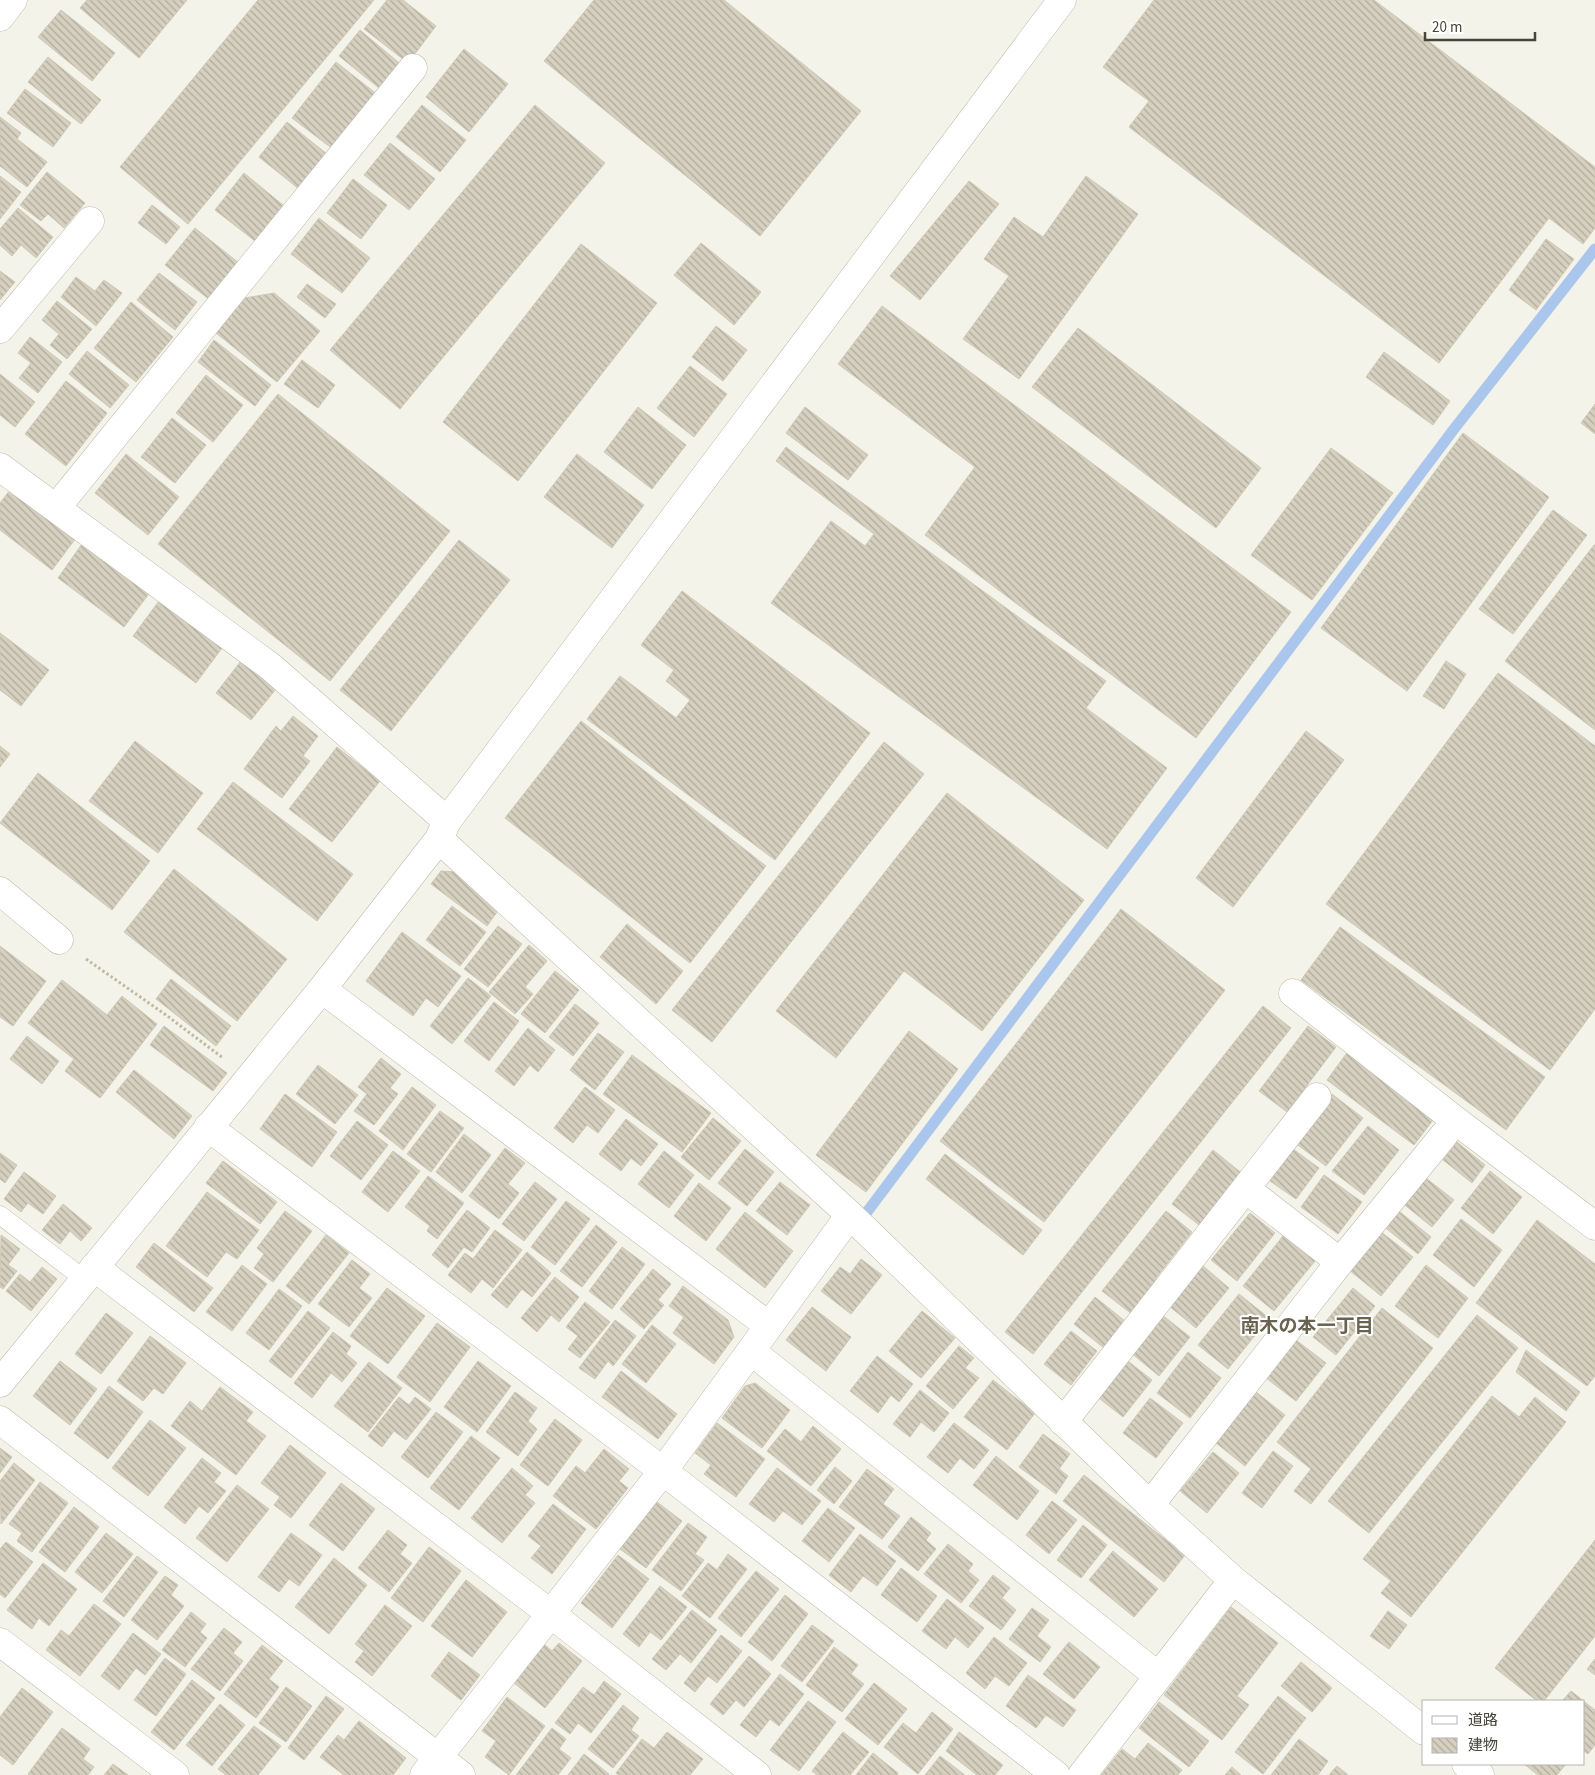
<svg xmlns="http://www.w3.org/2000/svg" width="1595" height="1775" viewBox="0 0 1595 1775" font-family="'Source Sans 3','Noto Sans JP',sans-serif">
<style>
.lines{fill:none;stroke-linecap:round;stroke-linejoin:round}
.stream{stroke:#abc6ec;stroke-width:11}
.building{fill:url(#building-back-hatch);stroke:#cfc9b4}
.service-casing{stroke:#bfbcad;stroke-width:19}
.minor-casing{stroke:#bfbcad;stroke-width:29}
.path{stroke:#c0ba9f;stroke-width:3;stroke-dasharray:2.5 2.5;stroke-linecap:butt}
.service{stroke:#fff;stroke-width:18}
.minor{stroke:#fff;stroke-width:28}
.labels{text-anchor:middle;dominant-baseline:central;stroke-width:4;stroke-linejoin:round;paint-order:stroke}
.neighbourhood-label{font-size:19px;font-weight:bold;fill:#696450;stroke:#fff}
</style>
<defs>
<pattern id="building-back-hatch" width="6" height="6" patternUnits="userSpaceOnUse" patternTransform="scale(1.25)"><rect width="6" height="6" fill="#d5d0c0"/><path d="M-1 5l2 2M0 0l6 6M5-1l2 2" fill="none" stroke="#afaa9d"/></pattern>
</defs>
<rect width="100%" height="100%" fill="#f4f3ea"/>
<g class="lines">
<path class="stream" d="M867 1212 1454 429 1595 249"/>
</g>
<path class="building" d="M87 0H187L139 58 80 8Z
M258 0H374L188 224 120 167Z
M387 0H403L436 26 408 63 364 29Z
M594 0H724L861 111 760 236 544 61Z
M1154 0H1374L1595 167V228L1583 244 1549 218 1439 363 1129 127 1149 101 1103 67Z
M61 10 115 53 92 81 38 37Z
M360 30 404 67 384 92 339 56Z
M464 49 508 84 469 132 426 97Z
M48 57 101 100 81 124 28 82Z
M336 62 378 95 334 150 292 118Z
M25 89 71 123 53 147 7 113Z
M422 105 466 140 440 172 396 137Z
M535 105 605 163 400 409 330 350Z
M0 117 21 133 17 139 47 162 27 187 0 166Z
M287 122 327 154 299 189 259 157Z
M390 143 435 179 409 210 364 175Z
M47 172 85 203 64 228 48 214 41 221 20 205Z
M244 173 283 205 255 241 215 210Z
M0 176 21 192 0 219Z
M1086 176 1138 214 1019 379 963 339 1009 276 984 259 1014 217 1043 237Z
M353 179 387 205 361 239 327 213Z
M969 181 999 204 920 300 890 276Z
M152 205 180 227 166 244 138 223Z
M18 208 53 237 36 258 21 245 12 256 0 245V229Z
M319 218 370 258 342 293 291 254Z
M195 228 239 263 210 300 165 265Z
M1546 239 1574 259 1536 310 1509 290Z
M701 243 761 292 734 325 674 275Z
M581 244 657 303 518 481 443 422Z
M0 271 15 282 0 300Z
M159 273 197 302 175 330 137 300Z
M76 277 95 291 104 280 122 293 96 326 61 297Z
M307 284 336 304 325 318 297 297Z
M274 293 320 331 277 382 216 333 245 298Z
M57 301 92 329 67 359 50 345 59 334 42 320Z
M131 302 173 337 136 382 94 348Z
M882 306 1291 612 1196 738 925 535 975 467 838 364Z
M716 326 747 350 723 381 692 357Z
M1078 328 1261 468 1216 528 1032 387Z
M30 337 62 362 38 393 19 378 31 363 18 353Z
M214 340 271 385 255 406 198 362Z
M87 351 129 385 110 408 69 374Z
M1384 352 1450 401 1433 425 1366 377Z
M302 360 335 385 318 408 284 384Z
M690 366 727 394 694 437 657 408Z
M0 374 35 402 15 427 0 415Z
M206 375 243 405 213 442 176 413Z
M66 381 107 413 66 466 25 434Z
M278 394 450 531 330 681 158 544Z
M1595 404V434L1581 423Z
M638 407 686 445 652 489 604 452Z
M805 407 868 455 848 480 786 433Z
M172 418 206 445 175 483 141 457Z
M1463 433 1549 497 1407 691 1321 628Z
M786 447 1106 681 1086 708 1167 768 1107 849 771 603 831 521 865 546 874 534 776 461Z
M1331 448 1393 493 1312 600 1251 555Z
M126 454 179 497 148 535 95 493Z
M577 454 644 505 612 548 544 497Z
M14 485 79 534 52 570 0 530V503Z
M1553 510 1587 535 1513 634 1479 609Z
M459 540 510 580 391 731 340 690Z
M84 541 151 591 124 627 58 578Z
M1594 545H1595V730L1505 661Z
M682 591 870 733 775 860 587 719 620 676 676 718 690 700 666 681 674 670 641 645Z
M162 597 225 644 196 683 133 636Z
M0 633 49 670 21 706 0 690Z
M241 661 276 689 251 720 216 693Z
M1446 661 1466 674 1444 709 1423 696Z
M1498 673 1595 746V1009L1550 1070 1326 904Z
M293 716 318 736 303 756 310 761 282 798 244 769 276 726 281 731Z
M581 721 766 866 690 963 505 818Z
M1306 731 1344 760 1233 907 1196 878Z
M135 741 203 793 158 853 89 801Z
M884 742 924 774 712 1042 672 1010Z
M0 746 10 754 0 767Z
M337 747 380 781 332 842 289 809Z
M38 773 150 861 112 910 0 823Z
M233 782 353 874 317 921 197 829Z
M947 793 1084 900 982 1031 904 971 836 1058 776 1011Z
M174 869 287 959 237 1021 124 932Z
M441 871 457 872 502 905 487 926 431 884Z
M452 906 486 932 460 966 426 940Z
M1121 909 1225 990 1044 1222 940 1141Z
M627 924 683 971 656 1004 600 957Z
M498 926 522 944 488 987 464 969Z
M1340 927 1545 1077 1506 1130 1301 980Z
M402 932 461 976 438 1007 426 998 413 1016 366 981Z
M529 945 547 961 525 987 533 994 515 1014 489 992Z
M0 946 46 981 13 1026 0 1017Z
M555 971 579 990 545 1033 521 1014Z
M468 978 491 996 452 1044 430 1026Z
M171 979 231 1026 216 1046 156 999Z
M62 980 107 1015 122 996 157 1024 100 1098 65 1071 74 1059 28 1023Z
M494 1002 519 1021 489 1061 464 1041Z
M575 1004 599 1023 573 1056 549 1037Z
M1263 1006 1291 1028 1033 1354 1005 1332Z
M164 1026 227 1073 213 1091 150 1045Z
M1308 1026 1336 1047 1287 1112 1259 1091Z
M528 1028 555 1050 538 1072 530 1065 514 1086 495 1071Z
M909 1031 958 1069 866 1192 816 1155Z
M598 1033 624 1052 595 1090 570 1070Z
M27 1036 59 1061 42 1084 10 1059Z
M1349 1050 1436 1116 1414 1145 1327 1080Z
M632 1055 711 1113 682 1152 603 1094Z
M381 1058 401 1074 390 1088 398 1094 374 1125 354 1111 367 1094 358 1087Z
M318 1065 358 1095 335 1124 296 1094Z
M134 1070 192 1116 174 1139 116 1092Z
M412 1087 436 1105 403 1150 379 1131Z
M585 1087 615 1110 598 1133 587 1125 573 1143 554 1128Z
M285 1094 337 1132 312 1167 260 1129Z
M1332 1094 1363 1118 1326 1166 1295 1143Z
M440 1111 464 1128 431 1172 407 1154Z
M713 1118 741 1141 709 1180 681 1157Z
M626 1119 658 1144 641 1166 631 1158 621 1171 599 1154Z
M357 1121 388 1145 361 1180 330 1156Z
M1368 1126 1399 1150 1364 1195 1332 1171Z
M464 1134 491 1155 462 1193 436 1172Z
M1457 1142 1485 1165 1472 1183 1443 1160Z
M505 1148 525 1163 508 1184 519 1193 499 1219 469 1196Z
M745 1149 774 1172 747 1206 718 1183Z
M1293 1149 1319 1168 1296 1199 1270 1181Z
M1213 1150 1244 1175 1203 1228 1172 1204Z
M393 1151 420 1171 388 1212 362 1192Z
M664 1151 694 1175 669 1208 638 1184Z
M0 1153 17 1165 5 1183 0 1179Z
M945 1154 1042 1230 1023 1255 926 1179Z
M223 1161 277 1202 260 1224 206 1183Z
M1490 1171 1522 1197 1493 1234 1461 1208Z
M24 1172 56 1196 43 1214 28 1203 21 1212 4 1199Z
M1324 1175 1362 1202 1338 1234 1301 1207Z
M1422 1175 1454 1200 1432 1227 1401 1202Z
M428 1176 464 1203 437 1239 427 1231 430 1226 405 1207Z
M535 1182 557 1199 524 1241 502 1224Z
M780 1182 810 1205 787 1235 756 1211Z
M699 1183 731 1208 706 1241 674 1216Z
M207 1192 259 1230 237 1259 226 1252 207 1277 166 1246Z
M566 1201 590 1219 555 1265 531 1247Z
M63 1204 92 1228 81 1241 70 1231 60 1244 42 1230Z
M1395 1208 1431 1237 1418 1254 1382 1225Z
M467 1210 490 1228 472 1252 464 1247 448 1268 432 1255Z
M285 1211 312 1231 273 1282 254 1268 264 1254 257 1248Z
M1166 1211 1192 1232 1156 1278 1164 1284 1137 1318 1102 1291Z
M745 1212 793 1251 765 1288 716 1249Z
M1250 1213 1275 1233 1237 1281 1211 1260Z
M1461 1219 1502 1250 1474 1287 1433 1255Z
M1537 1220 1595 1264V1376L1587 1386 1476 1303Z
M596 1225 617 1242 582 1287 560 1271Z
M495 1230 522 1250 493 1288 482 1279 471 1293 448 1275 465 1253 473 1259Z
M1380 1231 1413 1257 1381 1296 1349 1270Z
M1 1235 20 1249 8 1265 17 1271 3 1289 0 1287Z
M326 1235 349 1253 309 1304 286 1286Z
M1283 1236 1315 1261 1274 1311 1243 1286Z
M154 1243 213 1288 194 1312 136 1267Z
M622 1247 645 1264 612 1309 589 1291Z
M527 1252 551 1273 532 1297 522 1289 507 1308 491 1295Z
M861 1259 882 1275 851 1314 821 1291 840 1267 850 1274Z
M352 1260 370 1274 359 1288 372 1298 349 1327 318 1304Z
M242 1265 267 1284 232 1331 206 1312Z
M1202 1265 1229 1288 1196 1328 1169 1306Z
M1426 1265 1468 1298 1438 1338 1395 1306Z
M42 1267 57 1279 31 1311 6 1291 20 1274 30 1282Z
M653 1269 671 1284 658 1300 664 1305 644 1329 620 1309Z
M555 1277 579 1297 559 1322 551 1315 537 1332 521 1318Z
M683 1286 728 1320 734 1337 714 1364 673 1333 684 1317 669 1306Z
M387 1288 425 1316 388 1364 350 1336Z
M1353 1288 1375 1306 1336 1355 1313 1337Z
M279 1289 302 1306 269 1350 246 1333Z
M1239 1294 1269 1318 1228 1369 1198 1345Z
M1095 1297 1125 1321 1104 1348 1074 1324Z
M585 1302 610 1322 580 1358 568 1349 578 1336 566 1327Z
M812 1307 851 1337 826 1371 786 1340Z
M1382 1308 1433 1348 1311 1504 1294 1491 1311 1469 1277 1442Z
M308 1311 330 1328 291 1378 269 1361Z
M922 1311 955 1338 921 1378 889 1351Z
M106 1313 133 1333 101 1374 75 1354Z
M1161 1314 1190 1337 1159 1376 1130 1352Z
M1477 1315 1518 1348 1369 1533 1328 1501Z
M615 1320 636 1336 613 1366 608 1361 595 1379 579 1368Z
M437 1323 470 1347 430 1402 397 1377Z
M652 1325 676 1344 646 1383 622 1364Z
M1071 1331 1097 1351 1071 1385 1044 1364Z
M333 1332 351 1346 346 1354 357 1363 342 1382 331 1373 312 1398 294 1383Z
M150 1336 186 1363 163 1394 154 1388 143 1401 117 1381Z
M1296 1340 1326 1363 1296 1401 1266 1378Z
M959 1346 974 1358 965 1368 979 1378 953 1409 926 1386Z
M1526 1350 1580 1392 1566 1411 1516 1372Z
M1188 1352 1221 1378 1190 1418 1157 1393Z
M877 1356 913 1384 899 1402 891 1395 878 1413 850 1391Z
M1124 1358 1152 1380 1123 1417 1095 1395Z
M60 1361 97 1389 70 1425 33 1396Z
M478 1361 511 1386 477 1432 444 1407Z
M369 1362 402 1388 368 1432 334 1406Z
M621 1371 677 1414 658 1439 602 1397Z
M993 1380 1035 1413 1007 1450 964 1417Z
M755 1383 790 1410 762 1448 722 1418 745 1386Z
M109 1386 143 1412 108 1459 74 1433Z
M220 1387 253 1412 246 1421 266 1436 236 1475 171 1426 190 1401 202 1411Z
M920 1390 949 1413 934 1432 921 1422 910 1437 893 1424Z
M515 1392 537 1408 528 1421 537 1429 518 1456 486 1432Z
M1256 1392 1285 1415 1245 1466 1216 1443Z
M1492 1396 1519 1417 1535 1397 1566 1422 1411 1617 1381 1593 1391 1581 1363 1559Z
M399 1397 409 1405 415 1397 431 1409 406 1440 394 1431 382 1447 368 1436Z
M1150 1398 1183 1423 1156 1458 1123 1433Z
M436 1412 463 1432 428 1478 401 1457Z
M555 1419 582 1440 548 1486 520 1465Z
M150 1420 186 1448 148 1496 112 1468Z
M717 1423 765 1459 736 1497 704 1474 711 1465 695 1453Z
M954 1423 989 1450 974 1469 960 1458 948 1473 927 1457Z
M813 1426 841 1449 811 1486 767 1451 785 1429 801 1442Z
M1043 1434 1070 1454 1059 1469 1068 1476 1056 1494 1019 1467Z
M471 1436 500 1458 459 1510 430 1488Z
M290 1445 326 1473 291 1518 274 1505 280 1497 261 1483Z
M0 1448 12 1457 0 1473Z
M604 1449 629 1469 619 1481 628 1488 596 1529 553 1496 576 1466 585 1473Z
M1273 1451 1293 1466 1262 1508 1242 1493Z
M1213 1452 1239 1473 1207 1513 1180 1491Z
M996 1456 1039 1491 1017 1520 973 1485Z
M202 1458 221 1473 214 1482 226 1491 208 1513 199 1506 185 1524 164 1507Z
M14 1463 35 1480 1 1524 0 1481Z
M835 1467 852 1481 834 1504 817 1490Z
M512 1468 533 1486 525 1495 535 1503 502 1543 471 1518Z
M777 1468 821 1501 802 1525 783 1511 774 1522 749 1504Z
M867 1469 894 1489 883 1504 900 1516 882 1539 839 1507Z
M1084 1475 1185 1555 1164 1582 1063 1501Z
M40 1482 68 1503 32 1552 17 1541 22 1533 9 1524Z
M341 1483 375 1509 343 1551 309 1525Z
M237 1485 269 1509 227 1562 196 1538Z
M1052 1501 1077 1520 1049 1554 1026 1535Z
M657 1502 682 1521 646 1568 620 1549Z
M553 1504 586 1529 552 1574 531 1558 541 1546 528 1536Z
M74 1507 99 1527 65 1572 39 1552Z
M828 1508 855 1528 829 1562 802 1541Z
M911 1517 931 1533 926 1540 936 1549 918 1571 888 1547Z
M688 1523 707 1537 695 1554 704 1560 681 1591 652 1570Z
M1083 1525 1107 1545 1081 1578 1057 1560Z
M388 1530 407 1545 400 1554 412 1563 389 1592 358 1568Z
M106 1533 133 1554 102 1593 75 1572Z
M291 1533 322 1555 299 1586 289 1579 279 1592 258 1577Z
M860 1534 896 1561 877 1586 863 1576 851 1592 829 1575Z
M1595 1540V1636L1544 1701H1537L1495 1668Z
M6 1542 33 1562 5 1598 0 1594V1549Z
M948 1544 973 1564 968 1571 979 1580 961 1603 924 1574Z
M429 1547 461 1571 423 1622 391 1598Z
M1113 1551 1158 1589 1134 1617 1089 1580Z
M728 1554 747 1569 710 1618 682 1596 708 1563 717 1570Z
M618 1555 649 1579 612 1628 581 1603Z
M137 1556 158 1572 124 1617 103 1601Z
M334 1558 367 1585 329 1634 295 1607Z
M43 1563 77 1589 49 1626 39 1618 32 1629 7 1610Z
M901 1568 937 1596 917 1622 881 1595Z
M756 1571 779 1589 741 1637 718 1618Z
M993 1575 1010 1588 1002 1598 1016 1610 1001 1630 969 1606Z
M165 1576 178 1585 171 1595 184 1606 157 1640 131 1620Z
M466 1580 507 1612 472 1657 431 1626Z
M660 1586 687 1607 661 1640 650 1632 639 1647 623 1634Z
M785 1595 808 1614 772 1661 748 1642Z
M947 1599 984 1628 968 1648 955 1637 946 1649 922 1631Z
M94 1604 121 1624 80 1676 46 1650 61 1630 69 1636Z
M385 1605 412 1626 372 1676 355 1662 364 1651 355 1644Z
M1231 1607 1278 1643 1237 1696 1249 1705 1222 1740 1164 1695Z
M1032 1608 1049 1620 1037 1636 1051 1647 1040 1662 1009 1639Z
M692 1610 717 1630 691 1663 680 1654 666 1670 652 1659Z
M1388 1611 1407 1625 1389 1649 1370 1636Z
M191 1612 206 1624 200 1632 207 1638 185 1667 162 1650Z
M812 1625 834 1641 802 1682 781 1666Z
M224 1628 242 1642 233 1653 243 1661 220 1691 191 1669Z
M133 1633 161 1654 145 1675 136 1668 119 1690 101 1676Z
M721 1635 742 1651 717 1683 708 1676 695 1692 684 1683Z
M994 1637 1027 1663 1009 1686 995 1676 985 1689 966 1673Z
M1069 1642 1100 1667 1074 1699 1043 1674Z
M559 1643 582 1661 545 1708 514 1683 544 1644 552 1651Z
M262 1645 283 1661 269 1679 279 1687 256 1718 224 1694Z
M834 1647 858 1665 851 1674 864 1684 842 1712 806 1685Z
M449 1652 480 1675 461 1700 431 1676Z
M749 1656 771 1674 744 1707 736 1700 723 1715 710 1704Z
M165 1658 186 1674 156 1716 134 1700Z
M1595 1659V1675L1587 1669Z
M1301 1662 1332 1688 1312 1712 1281 1686Z
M780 1674 804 1694 779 1726 770 1719 756 1737 740 1725Z
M1028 1675 1076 1710 1063 1727 1046 1715 1036 1728 1006 1706Z
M192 1680 215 1698 174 1750 151 1732Z
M604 1681 621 1694 591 1733 578 1723 570 1734 555 1723 583 1687 594 1695Z
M874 1683 907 1709 878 1745 845 1719Z
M286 1687 312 1706 286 1742 259 1723Z
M22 1688 53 1712 13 1765 0 1755V1717Z
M1571 1691 1595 1710V1745L1588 1754 1584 1751V1701H1562Z
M326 1696 344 1709 304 1760 288 1748Z
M1278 1696 1306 1718 1263 1774 1235 1752Z
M507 1697 545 1726 509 1775 485 1757 496 1741 482 1731Z
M808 1701 836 1722 799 1771 770 1750Z
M1159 1702 1209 1741 1189 1767 1139 1728Z
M220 1704 245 1725 212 1766 186 1745Z
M623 1705 639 1718 631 1730 639 1736 613 1768 588 1749Z
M932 1712 953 1729 918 1774 884 1747 903 1723 916 1733Z
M359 1721 406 1758 393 1775H344L320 1757 338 1735 344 1740Z
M254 1726 281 1746 258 1775H226L218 1769Z
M62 1728 90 1749 83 1759 94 1767 88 1775H29L28 1774Z
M552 1728 566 1739 559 1749 571 1758 558 1775H516Z
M667 1732 703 1759 690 1775H619L616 1773 642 1739 654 1748Z
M843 1732 869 1752 850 1775H817L812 1771Z
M959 1732 1003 1765 995 1775H977L946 1751Z
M1299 1739 1328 1761 1318 1775H1271Z
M1148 1743 1182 1770 1178 1775H1101L1122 1749 1135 1759Z
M873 1753 898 1773 897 1775H856Z
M584 1754 609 1774 608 1775H568Z
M940 1756 965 1775H925Z
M113 1764 128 1775H104Z
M1524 1764H1566L1557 1775H1538Z
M1337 1766 1348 1775H1329Z
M1232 1767 1241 1775H1225Z"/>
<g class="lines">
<defs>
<path id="service" d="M0 1215 84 1279"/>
<path id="minor" d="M0 17 13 0
M0 329 90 221
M0 467 271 667 447 821
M56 508 413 68
M439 839 850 1215 1150 1505 1233 1580 1424 1731
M0 891 59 940
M322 989 769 1326
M1293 993 1455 1120 1595 1226
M208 1127 663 1471 1056 1775
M1246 1189 1340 1262
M94 1267 551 1614 757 1775
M751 1351 1158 1676
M0 1383 322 989 439 839 447 821 1062 0
M0 1420 461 1775
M1063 1422 1317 1097
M1150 1505 1340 1262 1444 1135
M0 1642 175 1775
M1466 1764 1480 1775
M424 1775 663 1471 850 1215
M1082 1775 1233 1580"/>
</defs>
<use href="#service" class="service-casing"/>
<use href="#minor" class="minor-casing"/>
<path class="path" d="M86 959 166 1015 223 1058"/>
<use href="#service" class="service"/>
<use href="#minor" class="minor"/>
</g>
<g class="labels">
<g class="neighbourhood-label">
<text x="1307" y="1326">南木の本一丁目</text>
</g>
</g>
<rect x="1422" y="1700" width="162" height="65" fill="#ffffff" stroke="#b5b4af"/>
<rect x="1432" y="1716" width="25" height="8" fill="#ffffff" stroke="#b5b4af"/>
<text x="1468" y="1725" font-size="15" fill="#474438">道路</text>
<rect x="1432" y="1738" width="25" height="15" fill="url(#building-back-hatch)" stroke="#b5b4af"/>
<text x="1468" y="1750" font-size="15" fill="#474438">建物</text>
<path d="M1425 32v8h110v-8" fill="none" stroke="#474438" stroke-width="2.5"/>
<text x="1432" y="32" font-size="15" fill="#474438" stroke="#ffffff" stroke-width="4" paint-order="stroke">20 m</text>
</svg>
